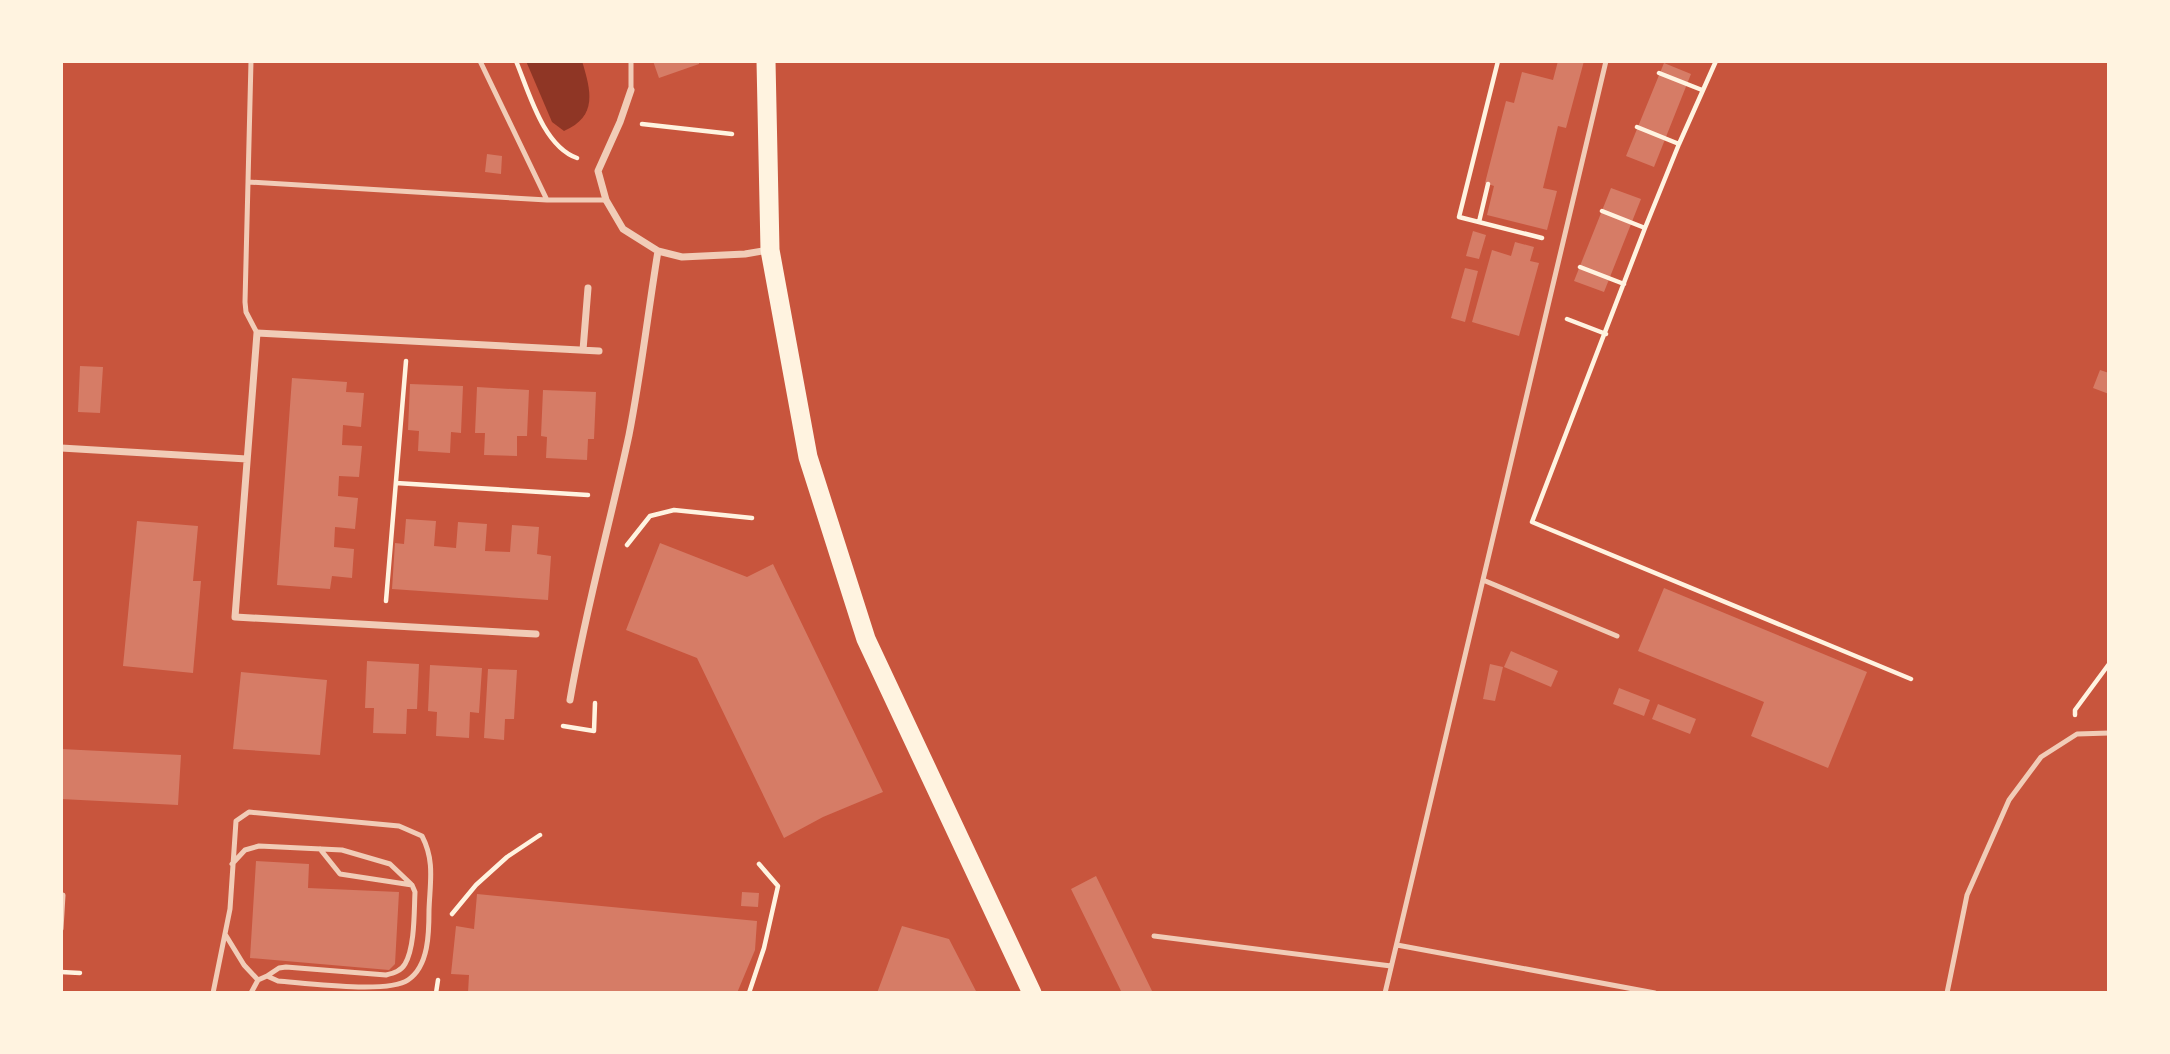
<svg xmlns="http://www.w3.org/2000/svg" width="2170" height="1054" viewBox="0 0 2170 1054" font-family="Mulish,sans-serif">
<style>
.water{fill:#8f3625}
.building{fill:#d67c66}
.lines{fill:none;stroke-linecap:round;stroke-linejoin:round}
.path{stroke:#fff3e0;stroke-width:4.5}
.service{stroke:#f1ccb7;stroke-width:5}
.minor{stroke:#f1ccb7;stroke-width:7}
.trunk{stroke:#fff3e0;stroke-width:19}
</style>
<rect width="100%" height="100%" fill="#c8553d"/>
<path class="water" d="M526 61H582C591 91 598 116 564 131L552 122Z"/>
<path class="building" d="M653 61H699V64L659 78Z
M1558 61H1584L1566 128 1558 126 1543 188 1557 191 1547 230 1487 215 1494 186 1485 183 1506 101 1514 103 1522 72 1553 80Z
M1664 63 1691 74 1654 167 1626 156Z
M487 154 502 156 501 174 485 172Z
M1611 188 1641 199 1604 292 1574 281Z
M1473 231 1486 235 1479 259 1466 256Z
M1515 242 1534 247 1530 261 1539 263 1519 336 1472 322 1492 250 1511 256Z
M1465 268 1478 271 1465 322 1451 318Z
M80 366 103 367 100 413 78 412Z
M2100 370 2109 373V394L2093 388Z
M292 378 347 382 346 392 364 393 361 427 343 425 342 445 362 446 359 477 339 476 338 496 358 498 355 529 335 527 334 547 354 549 352 578 332 576 330 589 277 585Z
M410 384 463 386 461 433 451 432 450 453 418 451 419 431 408 430Z
M477 387 529 390 527 436H517V456L484 455 485 433H475Z
M543 390 596 392 594 439H588L587 460 546 458 547 437 541 436Z
M406 519 436 521 434 546 456 548 458 522 487 524 485 551 510 552 512 525 539 527 537 554 551 556 548 600 392 589 395 543 404 544Z
M137 521 198 526 193 581H201L193 673 123 666Z
M660 543 747 577 773 564 883 792 823 817 784 838 697 658 626 630Z
M1664 588 1867 672 1828 768 1751 736 1764 702 1638 651Z
M1511 651 1558 671 1551 687 1504 667Z
M367 661 419 664 417 709H407L406 734 373 733 374 708H365Z
M1490 664 1503 667 1495 701 1483 699Z
M430 665 482 668 479 713 470 712 469 738 436 736 437 712 428 711Z
M488 669 517 670 514 719H505L504 740 484 738Z
M241 672 327 680 320 755 233 749Z
M1619 688 1650 700 1644 716 1613 704Z
M1658 704 1696 719 1690 734 1652 719Z
M61 749 181 755 178 805 61 799Z
M256 861 309 864 308 888 399 892 395 964 389 970 250 958Z
M1096 876 1153 993H1122L1071 889Z
M742 892 759 893 758 907 741 906Z
M477 894 757 921 755 950 737 993H468L469 975 451 974 456 926 474 929Z
M902 926 949 939 977 993H877Z"/>
<g class="lines">
<path class="path" d="M516 61C529 92 543 146 577 158
M1498 61 1459 217 1542 238
M1716 61 1679 144 1645 228 1532 522 1911 679
M1659 73 1702 90
M642 124 732 134
M1637 127 1679 144
M1602 211 1645 228
M1479 222 1488 184
M1580 267 1624 284
M1567 319 1606 334
M396 483 588 495
M627 545 650 516 674 510 752 518
M386 601 406 361
M2075 715V710L2109 664
M563 726 594 731 595 703
M452 914 476 885 507 857 540 835
M61 972 80 973
M436 993 438 980
M749 993 764 948 778 886 759 864"/>
<path class="service" d="M251 61 248 182 547 200H606
M480 61 547 200
M631 61V90
M248 182 245 302 246 312 257 333
M1483 580 1617 636
M232 864 245 850 259 846 342 850 390 864 411 884
M61 929 63 895
M225 934 244 965 258 980
M1154 936 1391 966
M1397 945 1655 993
M267 976 279 968 286 967 386 975C394 973 401 971 405 964 415 947 414 912 415 892L412 885 340 874 320 849
M213 993 230 909 236 821 249 812 399 826 422 836C435 861 430 882 429 910 429 932 429 966 408 980 388 994 305 983 278 981L267 976 258 980 251 993
M1385 993 1606 61
M1947 993 1967 895 2009 800 2041 757 2077 734 2109 733"/>
<path class="minor" d="M631 90 620 122 598 171 606 200 623 229 658 251 682 257 745 254 768 250
M583 350 588 288
M61 448 247 459
M536 634 235 617 257 333 599 351
M570 700C585 611 610 524 629 435 641 374 648 312 658 251"/>
<path class="trunk" d="M766 61 770 250 808 457 866 639 1032 993"/>
</g>
<rect width="2170" height="1054" fill="none" stroke="#fff3e0" stroke-width="126"/>
</svg>
